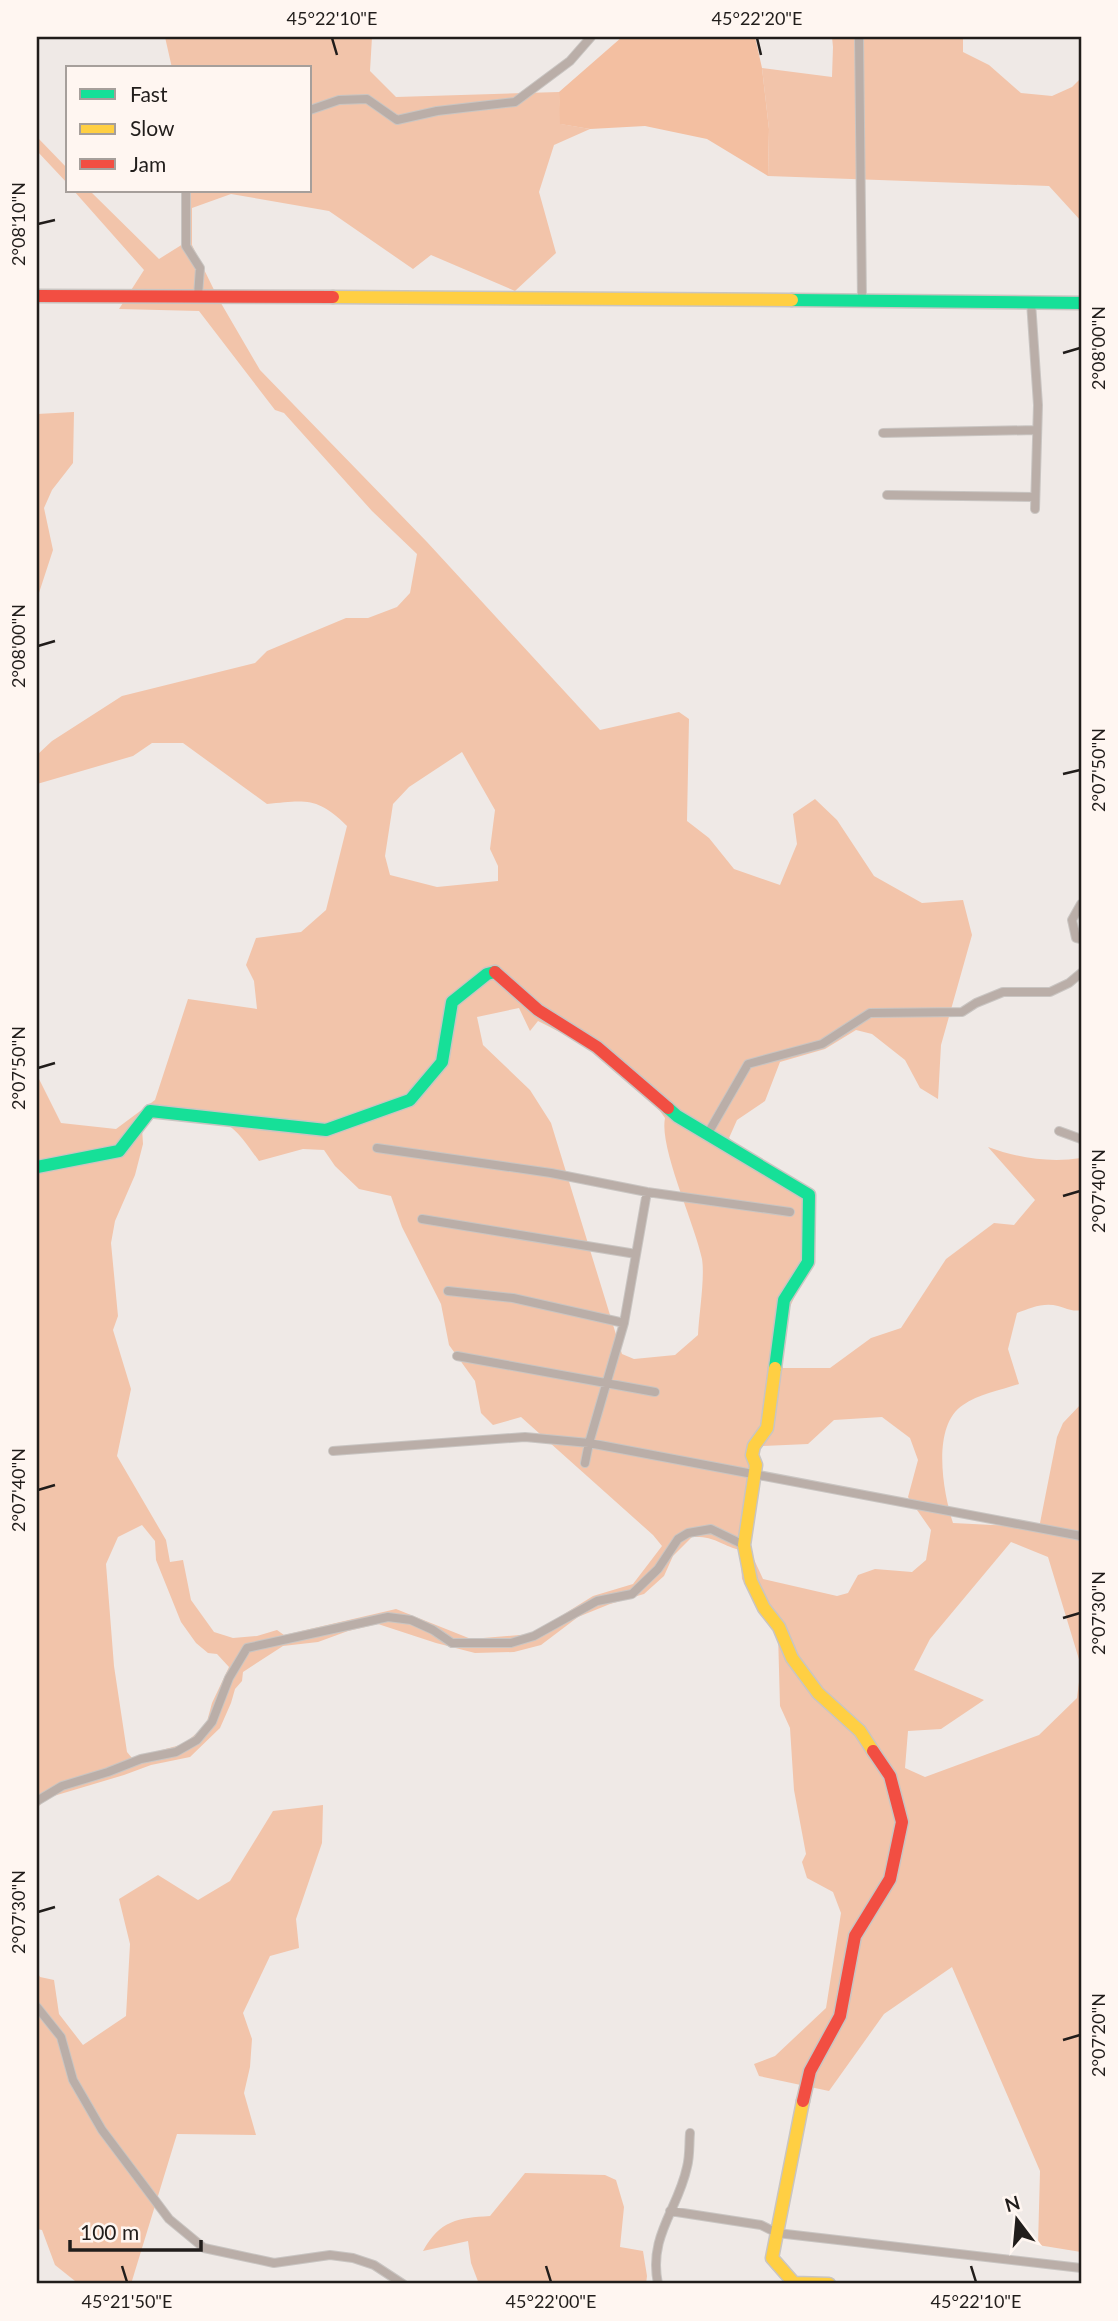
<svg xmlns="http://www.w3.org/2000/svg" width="1118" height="2321" viewBox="0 0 1118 2321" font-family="Lato,sans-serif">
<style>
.green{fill:#f2c4aa;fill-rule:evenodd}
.forest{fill:#f3bfa1}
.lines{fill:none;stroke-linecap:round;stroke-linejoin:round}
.street-casing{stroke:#c9c5c2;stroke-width:10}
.fast-casing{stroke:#c9c5c2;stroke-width:15}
.slow-casing{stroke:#c9c5c2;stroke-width:15}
.jam-casing{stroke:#c9c5c2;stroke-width:15}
.street{stroke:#baaea8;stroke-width:8}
.fast{stroke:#16e098;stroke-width:12}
.slow{stroke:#ffcf43;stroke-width:12}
.jam{stroke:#f24e42;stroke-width:12}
.ticks{fill:none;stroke:#211d1b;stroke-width:2.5}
.neatline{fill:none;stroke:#211d1b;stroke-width:2.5}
.ticks-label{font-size:18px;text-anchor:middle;fill:#211d1b}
</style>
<rect width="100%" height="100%" fill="#efe9e6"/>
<path class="green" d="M165 37H372L370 71 396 97 559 92 561 124 590 129 554 145 539 192 556 253 515 291 431 255 413 269 329 211 231 194 192 208V245L218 298 260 370 427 542 600 730 679 712 689 719 687 821 709 838 734 869 780 885 797 844 793 814 815 799 837 820 874 876 922 903 963 900 972 935 941 1045 938 1099 920 1088 905 1060 872 1034 856 1030 825 1049 780 1062 765 1101 737 1120 729 1138C755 1161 787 1176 816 1196L814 1255 788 1311 781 1365 783 1368H830L871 1338 901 1328 946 1259 994 1223 1014 1225 1035 1200 988 1147C1018 1158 1050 1163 1081 1158V1310C1071 1312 1067 1308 1058 1306 1044 1302 1030 1308 1017 1313L1008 1349 1019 1384C1002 1390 978 1394 963 1405 931 1426 943 1492 953 1523L1032 1527 1040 1523 1057 1437 1063 1423 1081 1404V2252L1038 2245 1040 2171 952 1967 884 2014 829 2091 759 2076 754 2064 775 2056 826 2008 841 1913 833 1892 807 1878 802 1862 806 1854 794 1790 790 1728 780 1706 778 1633 752 1597 742 1579 740 1550C718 1544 716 1536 692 1537L673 1556 664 1576 644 1594 610 1604 578 1617 541 1645 514 1652 475 1653 436 1643 378 1624 348 1631 318 1642 283 1646 243 1672 242 1681 235 1689 231 1703 220 1728 190 1757 151 1765 124 1775 47 1798 37 1808V1075L61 1123 116 1129 155 1100 188 999 257 1009 254 981 246 965 256 938 301 932 326 910 347 826C318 797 306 800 267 804L183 743H152L133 756 37 784V755L52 741 122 696 255 663 267 651 346 618H368L397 607 410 593 417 554 372 511 284 413 275 410 199 311 119 309 144 270 74 191H90L159 259 183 244 182 191H310V68H172ZM462 752 495 810 490 849 498 866V881L437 887 390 875 385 856 393 804 409 787ZM519 1008 530 1031 538 1021 593 1049 652 1100 665 1118C659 1148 695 1224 702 1259 705 1278 699 1314 698 1335L675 1355 634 1359 622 1354 551 1123 530 1090 483 1045 477 1017ZM152 1118C170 1121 212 1116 225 1123 239 1131 250 1149 259 1161L303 1149 324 1150 335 1166 359 1189 391 1196 402 1227 441 1304 449 1345 475 1381 481 1413 493 1425 521 1417 653 1535 662 1546 633 1584 593 1596 532 1634 471 1639 396 1609 284 1635 277 1630 257 1636 233 1638 214 1632 191 1600 183 1560 170 1562 166 1540 117 1456 131 1389 113 1330 118 1316 111 1243 115 1221 135 1175 143 1144 142 1128ZM882 1417 910 1438 918 1460 908 1497 931 1530 926 1560 912 1572 875 1569 858 1575 848 1593 837 1596 763 1579 751 1553V1513L757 1452 763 1446 808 1444 834 1420ZM142 1525 155 1541 156 1560 181 1622 196 1643 208 1653 217 1654 229 1667 212 1703 206 1725 184 1744 132 1758 127 1752 114 1666 106 1564 118 1537ZM1011 1542 1048 1557 1081 1666 1077 1698 1039 1735 925 1777 905 1768 908 1731 941 1729 984 1700 914 1670 930 1639Z
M832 37H963V52L989 65 1021 93 1052 96 1072 87 1081 78V221L1049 186 768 176 769 129 762 68 832 77 833 47Z
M37 137 68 169V184L37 151Z
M74 412 73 463 52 490 44 508 53 550 37 599V414Z
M323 1805 322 1843 296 1919 299 1948 270 1956 243 2013 252 2039 250 2067 244 2093 256 2135 177 2134 131 2284H73L75 2281 55 2265 42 2230 37 2229V1972L40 1977 54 1980 59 2014 83 2045 126 2016 130 1944 119 1899 158 1875 198 1900 230 1881 273 1811Z
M525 2173 605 2175 616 2180 624 2207 620 2247 643 2251 647 2276 646 2284H479L471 2263 468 2241 423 2251C440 2220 458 2218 490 2216Z"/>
<path class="forest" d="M622 37H755L762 68 769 129 768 176 707 139 645 126 590 129 560 124 559 92Z"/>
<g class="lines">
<defs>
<path id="street" d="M859 37 862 301
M310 110 339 100 367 99 397 120 437 111 515 102 570 61 591 37
M186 191V246L200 268 198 296
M1031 302 1038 405 1035 509
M883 433 1036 430
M887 495 1035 497
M1081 904 1072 920 1076 938 1081 939
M1059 1131 1081 1139
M707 1135 748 1064 822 1044 870 1013 962 1012 976 1003 1003 992H1050L1069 983 1081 973
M377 1148 551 1173 647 1192 790 1212
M422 1219 636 1254
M448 1291 513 1298 624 1323
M457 1356 655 1392
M333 1451 525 1437 589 1443 1081 1536
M585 1463 589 1443 624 1323 647 1192
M37 1801 62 1786 108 1772 141 1759 176 1752 197 1740 212 1722 229 1678 247 1648 388 1617 411 1620 433 1630 452 1643H511L534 1636 597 1601 632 1594 658 1569 678 1539 688 1533 711 1529 744 1545
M37 2007 61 2037 73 2080 102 2130 169 2219 204 2248 274 2263 330 2255 353 2258 374 2265 403 2284
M670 2211 761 2225 777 2233 1081 2268
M658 2284C648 2236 678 2210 687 2167 690 2156 689 2144 690 2133"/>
<path id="fast" d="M792 300 1081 303
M668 1108 677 1116 809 1195 808 1262 784 1300 775 1368
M37 1167 119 1151 150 1111 326 1130 410 1100 442 1062 452 1002 487 974 495 972"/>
<path id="slow" d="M333 297 792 300
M775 1368 767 1428 754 1446 752 1455 756 1465 744 1545 751 1581 764 1608 779 1627 792 1658 818 1693 860 1731 873 1751
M803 2101 772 2258 794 2283 829 2284"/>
<path id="jam" d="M37 296 333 297
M495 972 538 1010 597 1047 668 1108
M803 2101 810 2071 840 2016 855 1936 890 1879 902 1822 890 1776 873 1751"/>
</defs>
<use href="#street" class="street-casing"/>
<use href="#fast" class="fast-casing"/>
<use href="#slow" class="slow-casing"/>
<use href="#jam" class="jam-casing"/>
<use href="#street" class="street"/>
<use href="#fast" class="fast"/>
<use href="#slow" class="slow"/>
<use href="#jam" class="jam"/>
</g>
<path class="ticks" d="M332 38 337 55M757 38 761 55M38 224 55 220M1063 353 1080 348M38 646 55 641M1063 774 1080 770M38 1068 55 1063M1063 1196 1080 1191M38 1490 55 1485M1063 1618 1080 1613M38 1912 55 1907M1063 2040 1080 2035M122 2266 127 2282M546 2266 551 2282M971 2266 976 2282"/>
<rect width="1118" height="2321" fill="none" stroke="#fff6f1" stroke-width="77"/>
<rect x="66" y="66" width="245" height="126" fill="#fff6f1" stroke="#a69f9b" stroke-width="2"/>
<rect x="80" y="89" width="35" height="10" fill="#16e098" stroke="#a69f9b" stroke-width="2"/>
<text x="130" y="102" font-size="21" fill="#211d1b">Fast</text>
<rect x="80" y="124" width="35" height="10" fill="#ffcf43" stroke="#a69f9b" stroke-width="2"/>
<text x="130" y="136" font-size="21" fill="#211d1b">Slow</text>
<rect x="80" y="159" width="35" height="10" fill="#f24e42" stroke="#a69f9b" stroke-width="2"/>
<text x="130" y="172" font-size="21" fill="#211d1b">Jam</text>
<g transform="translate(1017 2220) rotate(344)" stroke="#fff6f1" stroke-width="5" paint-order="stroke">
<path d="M0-5L12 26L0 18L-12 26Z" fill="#211d1b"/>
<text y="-10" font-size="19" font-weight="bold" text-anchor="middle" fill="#211d1b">N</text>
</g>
<path d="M70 2240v10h131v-10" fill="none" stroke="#211d1b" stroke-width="3.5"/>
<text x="80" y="2240" font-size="21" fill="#211d1b" stroke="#fff6f1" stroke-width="5" paint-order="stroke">100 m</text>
<rect x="38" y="38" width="1042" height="2244" class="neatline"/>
<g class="ticks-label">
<text x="332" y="25">45°22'10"E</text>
<text x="757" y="25">45°22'20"E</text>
<text transform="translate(19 224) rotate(-90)" y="6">2°08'10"N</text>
<text transform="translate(1099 348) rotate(-90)" y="6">2°08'00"N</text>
<text transform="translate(19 646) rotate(-90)" y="6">2°08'00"N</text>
<text transform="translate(1099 770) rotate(-90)" y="6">2°07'50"N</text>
<text transform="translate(19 1068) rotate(-90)" y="6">2°07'50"N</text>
<text transform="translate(1099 1191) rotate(-90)" y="6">2°07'40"N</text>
<text transform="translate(19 1490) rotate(-90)" y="6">2°07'40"N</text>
<text transform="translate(1099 1613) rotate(-90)" y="6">2°07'30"N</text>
<text transform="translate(19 1912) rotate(-90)" y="6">2°07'30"N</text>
<text transform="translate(1099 2035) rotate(-90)" y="6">2°07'20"N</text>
<text x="127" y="2308">45°21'50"E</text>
<text x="551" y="2308">45°22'00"E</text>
<text x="976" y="2308">45°22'10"E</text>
</g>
</svg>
